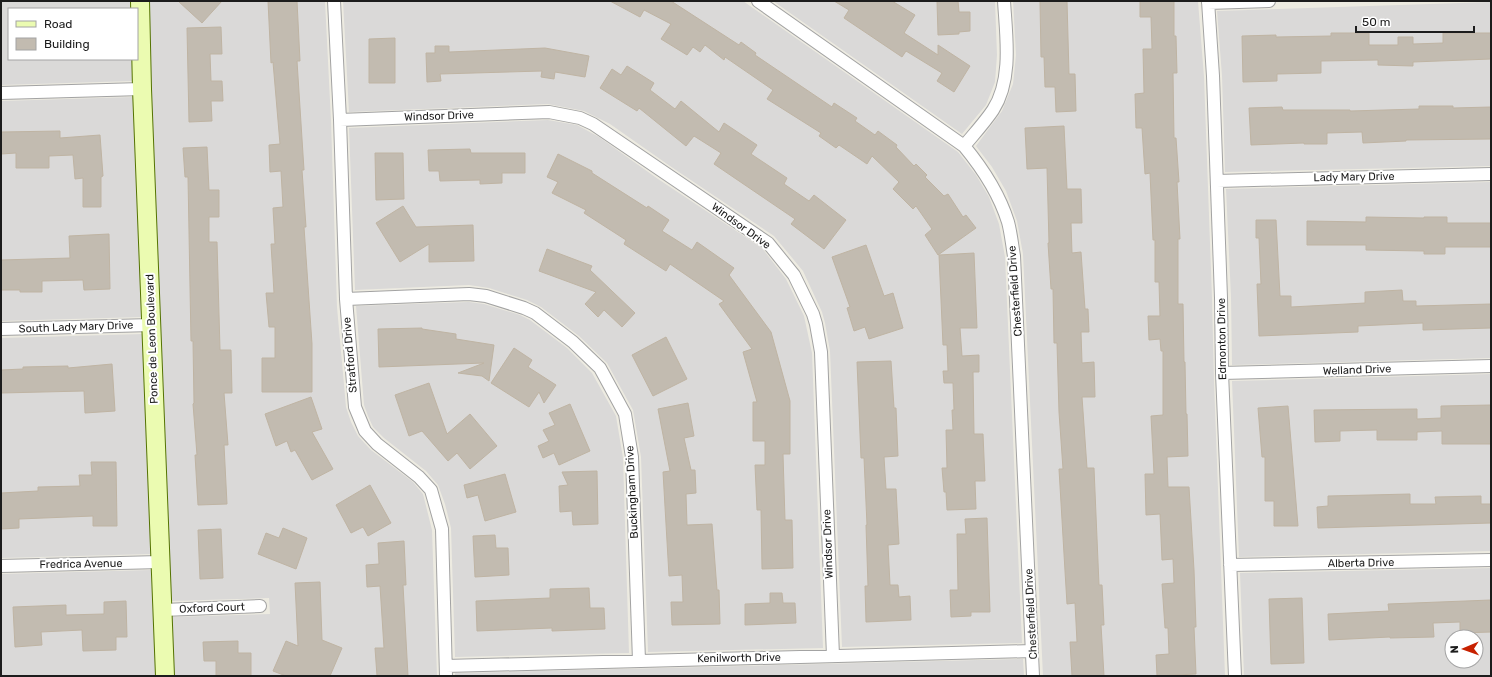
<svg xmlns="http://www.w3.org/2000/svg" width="1492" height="677" viewBox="0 0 1492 677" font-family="Rubik,sans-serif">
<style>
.residential{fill:#dad9d8;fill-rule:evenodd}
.building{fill:#c2bbb0;stroke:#bfb4a3}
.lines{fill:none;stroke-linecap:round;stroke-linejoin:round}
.street-casing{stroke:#a3a3a3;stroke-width:14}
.secondary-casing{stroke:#547302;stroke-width:20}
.street{stroke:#fff;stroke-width:12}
.secondary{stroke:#ebfbb1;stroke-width:18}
.labels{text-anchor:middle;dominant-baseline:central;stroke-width:4;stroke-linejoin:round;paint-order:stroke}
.street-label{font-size:11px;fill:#1c1c1c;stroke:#fff}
</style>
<rect width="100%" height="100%" fill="#edebe1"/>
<path class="residential" d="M1 1H131V9H9V59H132L133 81 1 85Z
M149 1H325L331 121 337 307 346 407 351 422 358 436 371 450 413 482 423 494 432 530 437 676H174L172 617 270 614 269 598 171 601 151 89Z
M343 1H743L958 152 976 175 989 197 999 224 1005 257 1022 643 842 647 830 351 825 323 822 312 803 271 774 236 670 166 610 124 584 111 548 104 349 112Z
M773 1H995L997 55 995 82 986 105 962 134Z
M1013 1H1198L1204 77 1212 298 1214 382 1225 676H1043L1023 254 1017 221 1006 191 992 167 976 146 1002 111 1013 84 1016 55Z
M1491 2V166L1225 172 1222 76 1217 11Z
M133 97 142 317 1 321V101Z
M548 120 577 125 599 137 658 179 762 248 786 279 804 316 812 353 823 648 648 652 641 457 633 410 607 363 579 336 541 307 527 300 489 288 469 285 355 290 349 128Z
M1491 182V358L1232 365 1231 297 1226 189Z
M469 302 484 304 520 315 530 320 567 348 592 373 616 416 623 458 629 653 455 657 451 528 445 504 438 485 426 471 384 438 373 427 368 416 364 405 356 306Z
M143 334 151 554 1 558V338Z
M1491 374V551L1239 557 1232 381Z
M1491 568V676H1244L1240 573ZM1452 637H1476V661H1452Z
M151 570 156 676H1V574Z
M1023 659 1024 676H455V673Z"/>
<path class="building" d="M178 1H222L202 23Z
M268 1H297L300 61H297L304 170H302L306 227H304L312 344V392H262V358H275V327H269L266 293H274L271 244H275L273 208 283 207 281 171 270 172 269 145 280 144 273 62 271 63Z
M610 1H671L739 45 741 42 756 53 755 55 832 107 834 103 857 118 855 121 875 135 878 131 897 145 896 147 914 166 916 164 927 175 925 177 944 196 948 194 963 217 966 215 976 228 938 255 925 235 932 229 916 206 913 209 893 189 899 182 872 156 867 164 839 145 836 148 819 136 821 133 767 99 773 90 725 57 724 60 705 45 700 52 693 47 687 55 661 39 671 24 644 10 640 17Z
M834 1H892L915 15 904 33 938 55V45L970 66 954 92 937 81 942 73 906 51 902 57 844 18 849 10Z
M937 1H958L959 12H970V31L959 32V34L938 35Z
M1040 1H1067L1069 74H1075L1076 111 1056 112 1055 87H1045L1044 57H1041Z
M1140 1H1174V36H1176L1177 73H1173L1174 138H1176L1179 182H1177L1180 239H1178V304H1183L1184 362H1185L1186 414H1187L1188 456 1167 457 1168 487H1189L1194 570 1196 627H1194L1196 674 1157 676 1156 655 1169 654 1168 628H1165L1162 584 1174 583 1173 559 1162 560 1160 514 1146 515 1145 474H1154L1151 416 1163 415V351H1161L1160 339 1149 340 1148 316H1160L1159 282H1155V240H1153L1150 173 1145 174 1142 128H1136L1135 94 1144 93 1143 49H1152L1151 17H1140Z
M221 27 222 54H210L211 81H222L223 101H211L212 121 189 122 187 28Z
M1331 33H1369V45H1398V37H1413V44L1443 43V33H1491V59L1413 62V66L1378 65V60L1321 61V73L1277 74V81L1243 82 1242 36 1276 35V37L1331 36Z
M395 38V83H369V39Z
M435 46H449V52L545 48 589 56 585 77 555 72 554 79 541 77 542 71 440 74 441 81 427 82 426 53H435Z
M627 66 654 83 650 90 675 109 681 101 719 132 724 123 757 145 751 154 787 178 784 184 809 201 814 195 846 220 824 249 791 224 795 219 714 164 721 153 694 136 686 146 639 108 637 111 600 88 612 69 621 75Z
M1419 106H1453V108L1491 107V139L1406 140V141L1363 143 1362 132 1327 133V144H1304V143L1251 145 1249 108 1282 107 1283 110H1350V111L1419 109Z
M1064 126 1067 189H1081L1082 223H1071L1072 253 1081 252 1085 309H1088L1089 332H1081L1082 363 1094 362 1095 397H1082L1087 468H1094L1099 585H1102L1104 625H1101L1104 676H1072L1070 642H1077L1075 603 1067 604 1065 571 1059 469H1063L1059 412 1057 343H1054L1053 289H1051L1048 243H1049L1047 168 1027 169 1025 128Z
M60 131V138L100 135 103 176 101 177V207H83V178L75 179 73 155 49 156V168H16V153L1 154V132Z
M207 147 209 190H219V217H209V242H217L220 350H231L232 393H224L228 445H224L227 504 198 505 195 455H197L193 404 194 403 193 341H191L188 177H185L183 148Z
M470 149 471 153H525V173H502V183L480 184V180L440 181 439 171H429L428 150Z
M375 153H403L404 199 376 200Z
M558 154 592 171V173L647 208 648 206 669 220 662 231 692 250 697 242 734 268 729 275 771 332 790 401V454H783L785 520H792L793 568 762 569 761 510H757L755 465H765V441H753V402H757L743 352 752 349 719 304 724 301 670 264 666 271 624 244 626 240 584 213 586 210 552 193 558 182 547 177Z
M403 206 416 227 473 225 474 261 429 262V244L400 262 376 223Z
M1366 217 1424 218V217H1447V223H1491V247H1445V254H1424V251L1366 250V245H1307V221L1366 222Z
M1256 220H1276L1280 296H1291V307L1365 303V292L1402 290 1403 301H1416V306L1491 304V328L1423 330V323L1358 326V332L1259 336 1257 284H1261L1259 238H1256Z
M109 234 110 289 84 290 83 280 42 281V292H20V290H1V260L70 258 69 236Z
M866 245 884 296 893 293 903 328 869 339 865 327 854 331 847 308 850 307 832 257Z
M547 249 592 266 590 270 635 313 622 327 604 310 598 317 585 304 596 292 539 271Z
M974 253 977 328H960L962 356 979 355V372H973L974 434H983L985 481H975L976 509 947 510 946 492H944L942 468H947L946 430H953L952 410H954L953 383H944L943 371H948L947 345H943L939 255Z
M422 328V329L456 334V339L494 345 489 381 482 376 458 373 484 363 379 367 378 329Z
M666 337 687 379 653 396 632 355Z
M514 348 532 360 528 367 556 385 544 403 539 392 529 407 491 383Z
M891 361 894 408H896L898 456 884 457 886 489H896L899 544 888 545 890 585H898L899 597 910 596 911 620 866 622 865 586H868L866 525H867L864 458H861L857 362Z
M112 364 115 411 85 413 84 391 1 393V370L23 369V367L68 366V368Z
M429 383 447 434 470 414 497 446 470 469 457 453 448 461 422 431 409 436 395 395Z
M311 397 322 429 312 432 333 469 312 480 295 450 291 452 287 441 276 446 265 414Z
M688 403 694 436 684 438 691 470H695L696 493 686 494 687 525 712 524 717 590H719L720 624 672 625 671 602H683L682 575 669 576 663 472 670 471 658 409Z
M570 404 590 451 559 465 554 453 543 458 538 446 549 441 543 430 555 425 549 413Z
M1491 405V444H1442V431L1417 432V440H1377V430L1340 431V441L1315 442 1314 410 1417 409V419L1441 418V406Z
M1288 406 1298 526H1274V501H1265V457H1262L1258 408Z
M91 462H116L117 526H93V516L19 519V528L1 529V493L38 491V487L80 486 79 475H92Z
M597 471 598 524 573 525 572 511 560 512 559 486 568 485 562 472Z
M505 474 516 512 485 521 478 495 467 498 464 485Z
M370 485 391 523 368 536 363 527 351 533 336 505Z
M1410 494V504H1436L1435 497 1481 496V504H1491V523L1318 528 1317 507 1328 506V496Z
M987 518 990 612H971V616L951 617 950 590H958L957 534H966L965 519Z
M283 528 307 538 296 569 258 554 266 533 279 538Z
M221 529 223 578 200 579 198 530Z
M495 535 496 548H508L509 575 475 577 473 536Z
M404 541 406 585H403L408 676H377L375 648H384L380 586 367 587 366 565 379 564 378 543Z
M320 582 322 640 342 648 330 676H286L273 671 286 641 298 646 295 583Z
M589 588 590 608H604L605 629 552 631V628L477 631 476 601 550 598V589Z
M770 593H782L783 603H795L796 623 745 625V604L770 603Z
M1302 598 1304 663 1271 664 1269 599Z
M1491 600V632L1460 633V622L1433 623 1434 637 1390 638V637L1329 640 1328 614 1389 611 1388 604Z
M126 601 127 637H116V650L83 651 82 630 41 632 42 645 15 647 13 607 66 605V615L104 614V602Z
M238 641V653H251V676H216V661H204L203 642Z"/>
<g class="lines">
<defs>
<path id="street" d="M334 1 340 120 346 299 355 407 365 431 377 444 419 477 431 490 442 529 446 676
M758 1 964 146C983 169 999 193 1008 222 1011 233 1012 245 1014 256L1033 676
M1208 1 1213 76 1221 298 1222 373 1235 676
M1208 3 1269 1
M1 93 142 89
M340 120 549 112 580 118 593 124 768 243 794 275 813 314 816 324 821 352 833 656
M964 146C974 134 985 122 993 110 1013 79 1006 35 1004 1
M1217 181 1491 174
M346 299 469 294 486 296 524 308 535 313 573 342 600 368 625 414 632 457 639 661
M1 329 152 325
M1222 373 1491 366
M1230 565 1491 560
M1 566 160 562
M163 610 260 606
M446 666 1032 651"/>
<path id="secondary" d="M140 1 142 89 165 676"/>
</defs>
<use href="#street" class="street-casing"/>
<use href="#secondary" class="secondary-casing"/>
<use href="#street" class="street"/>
<use href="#secondary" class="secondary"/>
</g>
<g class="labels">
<g class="street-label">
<text transform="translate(439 116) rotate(-2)">Windsor Drive</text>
<text transform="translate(1354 177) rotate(-1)">Lady Mary Drive</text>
<text transform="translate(741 226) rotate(36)">Windsor Drive</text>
<text transform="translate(1015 291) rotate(-94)">Chesterfield Drive</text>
<text transform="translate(76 327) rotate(-2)">South Lady Mary Drive</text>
<text transform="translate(152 339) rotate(-92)">Ponce de Leon Boulevard</text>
<text transform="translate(1222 339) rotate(-91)">Edmonton Drive</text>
<text transform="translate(350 355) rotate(-95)">Stratford Drive</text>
<text transform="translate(1357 370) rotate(-2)">Welland Drive</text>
<text transform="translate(632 492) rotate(-93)">Buckingham Drive</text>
<text transform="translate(828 544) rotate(-92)">Windsor Drive</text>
<text transform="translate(1361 563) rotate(-1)">Alberta Drive</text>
<text transform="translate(81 564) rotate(-1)">Fredrica Avenue</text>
<text transform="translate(212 608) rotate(-2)">Oxford Court</text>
<text transform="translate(1031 614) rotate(-93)">Chesterfield Drive</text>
<text transform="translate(739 658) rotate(-1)">Kenilworth Drive</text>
</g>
</g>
<rect width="1492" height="677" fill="none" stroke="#1c1c1c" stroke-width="4"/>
<rect x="8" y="8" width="130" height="52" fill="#ffffff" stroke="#a4a4a4"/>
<rect x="16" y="21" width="20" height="6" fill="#ebfbb1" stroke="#a4a4a4"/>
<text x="44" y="28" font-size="12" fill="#1c1c1c">Road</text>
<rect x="16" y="38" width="20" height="12" fill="#c2bbb0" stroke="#a4a4a4"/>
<text x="44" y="48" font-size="12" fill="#1c1c1c">Building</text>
<g transform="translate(1464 649) rotate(268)"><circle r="19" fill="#ffffff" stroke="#a4a4a4"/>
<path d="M0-3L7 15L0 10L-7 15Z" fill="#c72100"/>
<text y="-6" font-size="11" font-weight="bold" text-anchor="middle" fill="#1c1c1c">N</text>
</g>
<path d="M1356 26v6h118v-6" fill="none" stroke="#1c1c1c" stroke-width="2"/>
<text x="1362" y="26" font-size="12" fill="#1c1c1c" stroke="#ffffff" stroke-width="3" paint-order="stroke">50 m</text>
</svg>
